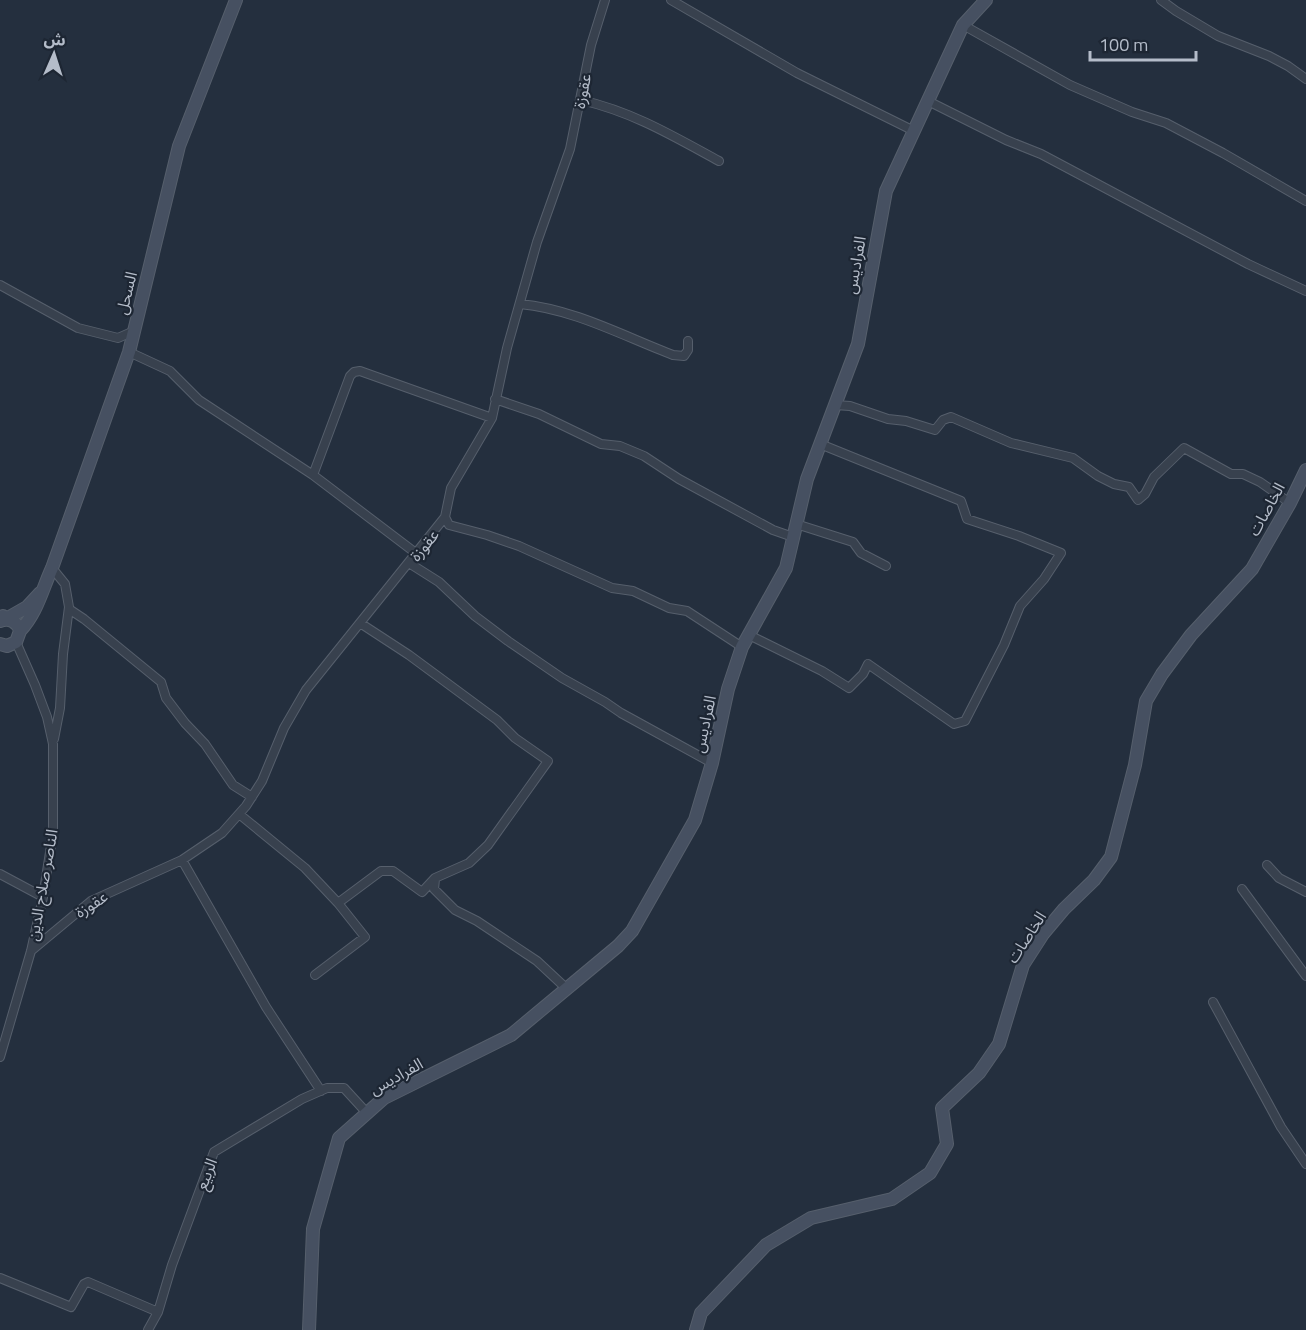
<svg xmlns="http://www.w3.org/2000/svg" width="1306" height="1330" viewBox="0 0 1306 1330" font-family="'Titillium Web','Noto Sans Arabic',sans-serif">
<style>
.lines{fill:none;stroke-linecap:round;stroke-linejoin:round}
.street-casing{stroke:#565f6c;stroke-width:10}
.secondary-casing{stroke:#565f6c;stroke-width:14}
.street{stroke:#38414e;stroke-width:8}
.secondary{stroke:#465061;stroke-width:12}
.labels{text-anchor:middle;dominant-baseline:central;stroke-width:4.5;stroke-linejoin:round;paint-order:stroke}
.street-label{font-size:16px;fill:#b4bcc9;stroke:#1d2633}
</style>
<rect width="100%" height="100%" fill="#242f3e"/>
<g class="lines">
<defs>
<path id="street" d="M671 0 797 73 914 131
M1161 0 1176 11 1218 36 1269 56 1288 66 1306 79
M963 25 1070 85 1132 112 1166 123 1223 153 1306 201
M581 100C633 112 673 136 719 161
M928 101 1006 140 1041 154 1248 264 1306 291
M0 285 78 328 118 338 134 331
M520 304C574 309 623 336 673 355L684 356 688 350V341
M129 352 170 371 199 400 313 475
M495 399 539 414 601 444 620 446 644 456 679 479 773 530 793 537
M835 405 850 406 888 419 906 421 935 430 943 420 951 417 1011 443 1073 458 1098 476 1114 484 1129 487 1138 500 1145 494 1154 477 1184 448 1231 474H1243L1260 482 1290 503
M445 517 449 525 487 535 519 546 612 588 633 591 669 608 687 611 742 647
M796 524 853 542 861 553 886 566
M417 554 313 475 350 376 354 372 360 371 492 418
M409 563 439 582 475 616 508 641 562 678 605 702 621 713 712 763
M52 568 65 584 69 607 63 654 60 708 54 739
M69 609 84 619 161 682 166 698 185 723 205 744 233 785 252 797
M749 635 822 671 849 688 863 674 868 664 954 724 965 721 1004 645 1020 606 1044 579 1061 553 1019 536 967 519 961 501 820 444
M239 814 305 868 338 903 381 871H393L422 892 435 878 469 863 488 845 548 761 515 738 497 720 409 655 360 623
M182 860 266 1007 321 1091
M1267 865 1279 878 1306 892
M0 874 43 897
M435 879 434 889 455 910 477 921 537 961 567 989
M1242 889 1306 976
M31 951 91 901 182 860 222 833 246 806 262 781 284 728 306 690 445 517 451 488 492 418 507 348 537 242 570 149 591 45 605 0
M315 975 365 937 338 903
M1213 1002 1281 1127 1306 1164
M0 1057 31 951 43 897 53 833V744L47 717 35 685 16 642
M0 1278 71 1307 84 1284 88 1282 158 1312
M148 1330 158 1312 172 1265 214 1152 302 1099 327 1088H344L366 1112"/>
<path id="secondary" d="M3 616 6 619 27 607 40 593
M0 621C9 618 17 621 20 631L16 642 7 646 0 644
M20 631C37 613 42 590 52 568L129 352 179 146 236 0
M309 1330 313 1229 339 1138 384 1098 511 1035 618 946 632 931 695 820 712 763 728 689 742 647 786 568 807 479 858 344 886 191 963 25 986 0
M696 1330 701 1313 766 1245 811 1218 892 1199 930 1173 947 1144 942 1108 979 1073 999 1044 1023 965 1043 934 1064 909 1094 880 1111 857 1135 765 1146 701 1162 674 1191 635 1252 569 1290 503 1306 470"/>
</defs>
<use href="#street" class="street-casing"/>
<use href="#secondary" class="secondary-casing"/>
<use href="#street" class="street"/>
<use href="#secondary" class="secondary"/>
</g>
<g class="labels">
<g class="street-label">
<text transform="translate(582 91) rotate(-79)">عقوزة</text>
<text transform="translate(855 265) rotate(-80)">الفراديس</text>
<text transform="translate(126 293) rotate(-76)">السحل</text>
<text transform="translate(1266 509) rotate(-61)">الخاصات</text>
<text transform="translate(424 545) rotate(-51)">عقوزة</text>
<text transform="translate(704 724) rotate(-78)">الفراديس</text>
<text transform="translate(42 885) rotate(-80)">الناصر صلاح الدين</text>
<text transform="translate(91 904) rotate(-33)">عقوزة</text>
<text transform="translate(1026 937) rotate(-57)">الخاصات</text>
<text transform="translate(396 1076) rotate(-29)">الفراديس</text>
<text transform="translate(206 1174) rotate(-69)">الربيع</text>
</g>
</g>
<g transform="translate(54 54) rotate(3)" stroke="#1d2633" stroke-width="4.5" paint-order="stroke">
<path d="M0-4.5L10 22L0 15L-10 22Z" fill="#b4bcc9"/>
<text y="-9" font-size="16" font-weight="bold" text-anchor="middle" fill="#b4bcc9">ش</text>
</g>
<path d="M1090 51v9h106v-9" fill="none" stroke="#b4bcc9" stroke-width="3"/>
<text x="1099" y="51" font-size="18" fill="#b4bcc9" stroke="#1d2633" stroke-width="4.5" paint-order="stroke">100 m</text>
</svg>
